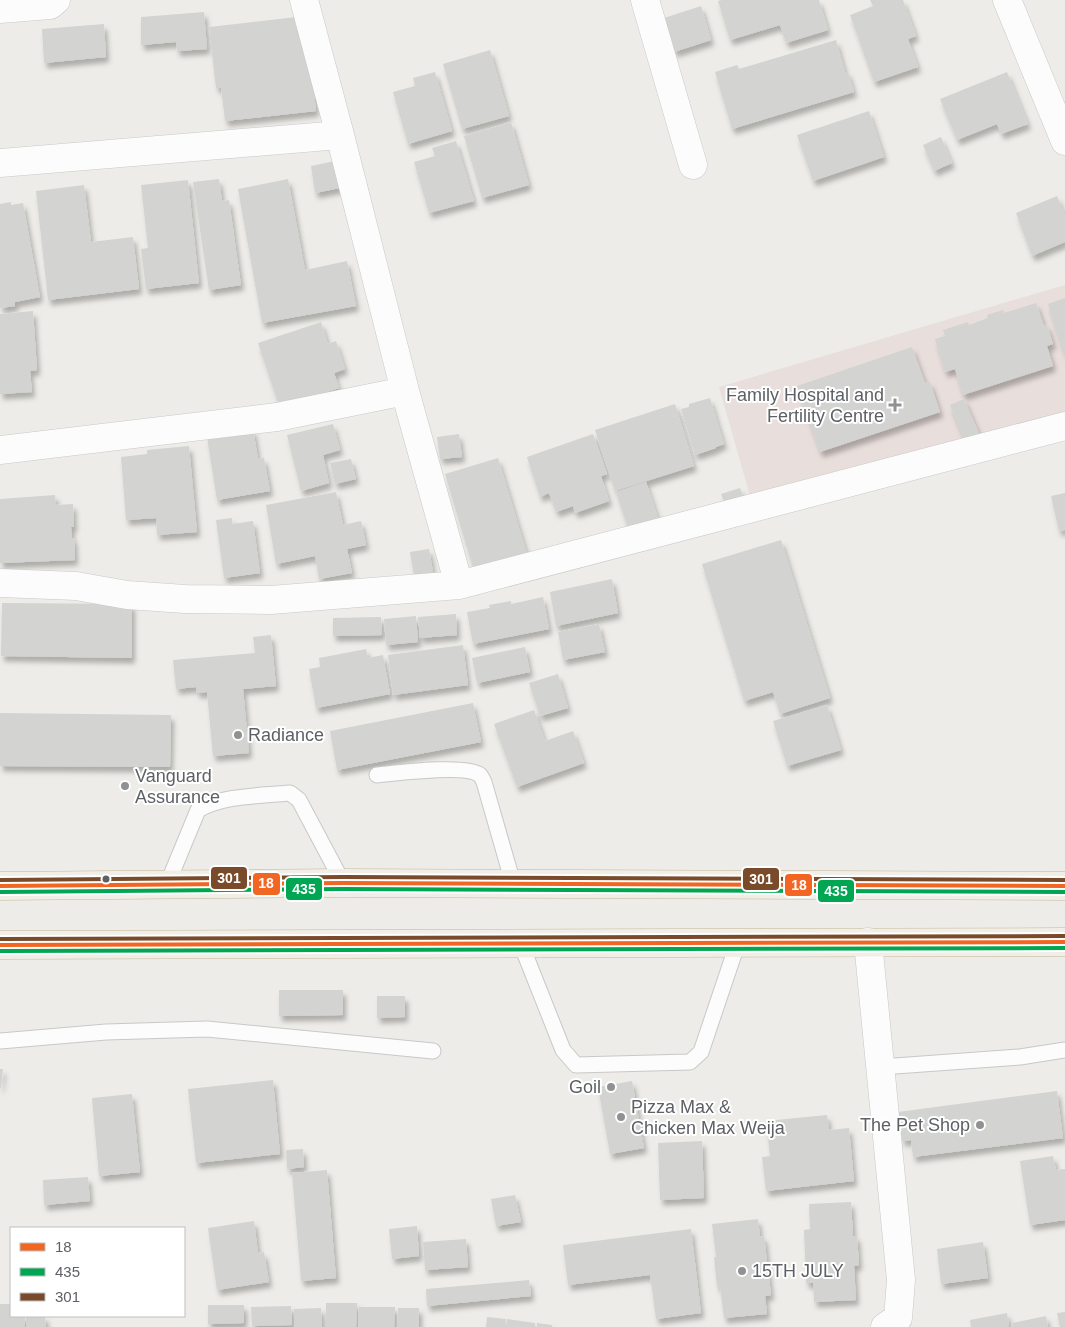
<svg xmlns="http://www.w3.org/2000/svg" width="1065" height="1327" viewBox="0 0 1065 1327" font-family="Helvetica,sans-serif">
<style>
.medical{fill:#e8dedb}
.building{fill:#d3d3d1;filter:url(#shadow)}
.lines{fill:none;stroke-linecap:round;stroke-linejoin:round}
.service-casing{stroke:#c9c8c9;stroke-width:17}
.minor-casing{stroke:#c9c8c9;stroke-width:29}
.trunk-casing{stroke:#c3b796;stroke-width:29}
.service{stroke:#fcfcfc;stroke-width:15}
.minor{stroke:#fcfcfc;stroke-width:28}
.trunk{stroke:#f0eee6;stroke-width:28}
.bus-1-casing{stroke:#fff;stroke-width:8}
.bus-2-casing{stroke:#fff;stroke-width:8}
.bus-3-casing{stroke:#fff;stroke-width:8}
.bus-1{stroke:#f26522;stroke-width:4}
.bus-2{stroke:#00a651;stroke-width:4}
.bus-3{stroke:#7a4b2a;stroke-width:4}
.poi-dot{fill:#8f9193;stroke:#fff;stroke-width:2}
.bus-dot{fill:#5d6065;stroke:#fff;stroke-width:2}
.labels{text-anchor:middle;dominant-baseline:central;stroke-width:4;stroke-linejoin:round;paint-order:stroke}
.poi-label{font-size:18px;fill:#5d6065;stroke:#fff;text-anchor:start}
.line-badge{stroke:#fff;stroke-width:2}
.badge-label{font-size:14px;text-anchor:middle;font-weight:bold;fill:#fff}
</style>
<defs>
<filter id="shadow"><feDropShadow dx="3" dy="5.5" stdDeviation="2.5" flood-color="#0004"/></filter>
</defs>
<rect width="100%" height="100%" fill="#edece8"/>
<path class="medical" d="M1065 285V424L752 503 719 387Z"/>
<path class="building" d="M722 0H819L828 30 786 43 780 25 730 40 718 1Z
M870 0H903L916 36 908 39 918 67 874 82 850 15 873 6Z
M701 6 711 40 674 52 664 18Z
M204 12 207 49 177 51 176 42 141 45V17Z
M305 16 316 111 225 121 221 87 216 88 209 27Z
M104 24 106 57 44 63 42 29Z
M836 40 845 72H848L854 92 732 129 715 72 737 65 739 69Z
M490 50 509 116 462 129 443 64Z
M435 72 452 131 408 144 393 92 415 86 413 78Z
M1007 72 1028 124 1001 134 997 124 957 140 940 99Z
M869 111 884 157 813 181 797 135Z
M511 122 529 185 482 198 464 136Z
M941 137 952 163 934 171 923 145Z
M456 141 474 201 429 213 414 162 435 156 432 148Z
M335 161 340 188 315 193 311 166Z
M219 179 222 201 229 200 241 285 209 290 193 182Z
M288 179 305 270 347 261 356 306 262 323 238 189Z
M188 180 199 283 146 289 141 249 148 248 141 185Z
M84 185 91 242 133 237 139 289 48 300 36 191Z
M1057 196 1065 216V242L1032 256 1016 213Z
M11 202V205L23 203 40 297 15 302V306L0 308V204Z
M1065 298V356L1048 304Z
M1036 303 1044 326 1047 325 1053 344 1047 346 1053 366 963 395 955 369 945 372 935 339 945 336 943 330 968 322 969 325 988 318 987 315 1003 310 1004 313Z
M33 311 37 370 30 371 32 392 0 394V314Z
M321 322 328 344 336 341 345 369 334 373 339 388 280 408 258 343Z
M912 347 925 383 930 382 940 412 820 452 797 386Z
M710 398 724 444 716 447V448L695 455 681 409 689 407V404Z
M964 399 981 438 966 444 950 405Z
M675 404 694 466 615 491 595 430Z
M333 424 340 450 323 455 329 483 301 491 287 435Z
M253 429 258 459 264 458 270 491 217 500 207 437Z
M459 434 462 457 440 459 437 437Z
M593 434 607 474 601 476 609 501 575 513 573 506 556 512 549 493 540 497 527 457Z
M189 446 197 532 157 535 156 518 126 520 121 457 147 454V450Z
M498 458 528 558 475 574 445 474Z
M351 459 356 479 335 484 330 463Z
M646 482 659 522 629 531 616 492Z
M740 488 746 504 727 510 721 494Z
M336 492 343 525 361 521 366 545 347 549 352 573 319 579 315 556 276 564 266 505Z
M1065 493V530L1059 531 1051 496Z
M55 495 56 505 73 504 74 527H71L72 538H74L75 560 0 563V499Z
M232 518V524L253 521 260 573 224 578 216 520Z
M781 540 830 698 780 714 773 692 744 701 702 564Z
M429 549 434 578 415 581 410 552Z
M612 579 618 613 556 626 550 592Z
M543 597 549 629 473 644 467 612 490 608 489 605 511 601V604Z
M2 603 132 604V658L1 656Z
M456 614 457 635 420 638 418 617Z
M416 616 418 642 386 645 384 619Z
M381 617 382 635 333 636V618Z
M599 624 605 652 563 660 558 632Z
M271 635 276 686 243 689 249 753 213 756 207 692 197 693 196 687 176 689 173 660 255 653 253 637Z
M463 645 468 685 393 695 388 655Z
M525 647 530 672 477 683 472 658Z
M366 649 368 658 383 655 390 694 316 708 309 669 320 667 319 658Z
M558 674 568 708 540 716 529 683Z
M473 703 481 742 337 770 330 731Z
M827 705 841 750 787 766 773 721Z
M534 710 545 741 573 731 584 763 517 787 494 724Z
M0 713 171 715 170 767 0 766Z
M279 990H343V1015L279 1016Z
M377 996H405V1017L377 1018Z
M0 1069H3L1 1088H0Z
M273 1080 280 1154 196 1163 188 1089Z
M632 1081 644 1148 610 1154 598 1087Z
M1057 1091 1063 1138 913 1157 911 1140 902 1141 898 1112Z
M132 1094 140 1172 99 1176 92 1098Z
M827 1115 829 1130 849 1128 854 1181 766 1191 762 1157 770 1156 766 1121Z
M702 1141 704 1198 660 1200 658 1143Z
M303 1149 304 1167 287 1169 286 1150Z
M1053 1156 1056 1170 1065 1169V1220L1030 1225 1020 1161Z
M327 1170 336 1278 301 1281 292 1173Z
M88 1177 90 1201 44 1205 43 1180Z
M515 1195 521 1222 496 1226 491 1199Z
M851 1202 853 1236H857L859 1265 854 1266 856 1300 814 1302 813 1283H806L804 1230 810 1229 809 1204Z
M758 1219 760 1237 764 1236 771 1295 765 1296 767 1314 724 1318 720 1286 717 1287 714 1257H716L712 1224Z
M254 1221 258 1253 264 1252 269 1282 217 1290 208 1228Z
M417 1226 419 1256 392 1259 389 1229Z
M691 1229 701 1313 656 1319 650 1275 568 1285 563 1245Z
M466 1239 468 1267 425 1270 423 1242Z
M983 1242 988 1278 941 1284 937 1249Z
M529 1280 531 1296 427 1306 426 1289Z
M326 1303H357L356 1327H326Z
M0 1304H11V1316H25V1327H0Z
M208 1305H244V1323L208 1324Z
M291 1306 292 1325 252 1326 251 1307Z
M359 1307H395L394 1327H358Z
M321 1308 322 1327H294V1309Z
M398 1308H419V1327H397Z
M1065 1312V1327H1060L1057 1313Z
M1007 1313 1009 1327H971L970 1320Z
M26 1316H45L46 1327H26Z
M1046 1316 1048 1327H1013L1012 1323Z
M487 1317 506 1319 505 1327H486Z
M507 1319 535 1323V1327H506Z
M537 1323 552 1325V1327H537Z"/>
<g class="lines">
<defs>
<path id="service" d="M377 775C397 773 466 764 480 775 481 776 483 780 484 782L513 883
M167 885 198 810C224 795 260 796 290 793L299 800 343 883
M521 944 563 1050 576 1065 690 1062 701 1052 738 942
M0 1041 106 1032 207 1029 433 1051
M881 1067 1020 1057 1065 1050"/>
<path id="minor" d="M304 0 340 135 405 391 459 585
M645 0 693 165
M1007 0 1065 141
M0 9 50 5 56 0
M0 163 340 135
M0 450 277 417 405 391
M0 583 76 586 127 595 185 599 271 600 459 585 1065 426
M868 942 901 1280 898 1318 885 1327"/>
<path id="trunk" d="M0 886 343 883 1065 886
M0 945 1065 942"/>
</defs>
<use href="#service" class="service-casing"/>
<use href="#minor" class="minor-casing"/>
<use href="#trunk" class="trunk-casing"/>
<use href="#service" class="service"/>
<use href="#minor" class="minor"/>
<use href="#trunk" class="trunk"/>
<defs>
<path id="bus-1" d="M0 886 343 883 1065 886
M0 945 1065 942"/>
<path id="bus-2" d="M0 892 343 889 1065 892
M0 951 1065 948"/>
<path id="bus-3" d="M0 880 343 877 1065 880
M0 939 1065 936"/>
</defs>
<use href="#bus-1" class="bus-1-casing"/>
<use href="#bus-2" class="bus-2-casing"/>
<use href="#bus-3" class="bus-3-casing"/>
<use href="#bus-1" class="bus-1"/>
<use href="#bus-2" class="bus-2"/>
<use href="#bus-3" class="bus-3"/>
</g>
<g class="poi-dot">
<path d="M892.5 397.5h5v5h5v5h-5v5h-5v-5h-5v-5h5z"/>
<circle cx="238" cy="735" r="5"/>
<circle cx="125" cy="786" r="5"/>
<circle cx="611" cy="1087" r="5"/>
<circle cx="621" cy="1117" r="5"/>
<circle cx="980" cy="1125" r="5"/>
<circle cx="742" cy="1271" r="5"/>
</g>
<circle class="bus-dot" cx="106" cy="879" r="4.5"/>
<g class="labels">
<g class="poi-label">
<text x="884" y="395" text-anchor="end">Family Hospital and<tspan x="884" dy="21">Fertility Centre</tspan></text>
<text x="248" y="735">Radiance</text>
<text x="135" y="776">Vanguard<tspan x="135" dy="21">Assurance</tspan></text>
<text x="601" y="1087" text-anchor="end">Goil</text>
<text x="631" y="1107">Pizza Max &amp;<tspan x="631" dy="21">Chicken Max Weija</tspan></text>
<text x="970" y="1125" text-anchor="end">The Pet Shop</text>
<text x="752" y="1271">15TH JULY</text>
</g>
</g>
<g class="line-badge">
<rect x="210" y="866" width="38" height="24" rx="5" fill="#7a4b2a"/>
<rect x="742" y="867" width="38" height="24" rx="5" fill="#7a4b2a"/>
<rect x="252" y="872" width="29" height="24" rx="5" fill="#f26522"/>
<rect x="784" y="873" width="29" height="24" rx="5" fill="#f26522"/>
<rect x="285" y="877" width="38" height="24" rx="5" fill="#00a651"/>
<rect x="817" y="879" width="38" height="24" rx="5" fill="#00a651"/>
</g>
<g class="badge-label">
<text x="229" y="883">301</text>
<text x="761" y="884">301</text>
<text x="266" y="888">18</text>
<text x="799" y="890">18</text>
<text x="304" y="894">435</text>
<text x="836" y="896">435</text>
</g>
<rect x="10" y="1227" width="175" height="90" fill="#ffffff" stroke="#bebfc1"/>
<rect x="20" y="1243" width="25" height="8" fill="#f26522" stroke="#bebfc1"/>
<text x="55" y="1252" font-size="15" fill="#5d6065">18</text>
<rect x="20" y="1268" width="25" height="8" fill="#00a651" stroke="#bebfc1"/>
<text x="55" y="1277" font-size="15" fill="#5d6065">435</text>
<rect x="20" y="1293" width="25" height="8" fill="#7a4b2a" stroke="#bebfc1"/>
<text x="55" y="1302" font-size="15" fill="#5d6065">301</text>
</svg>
